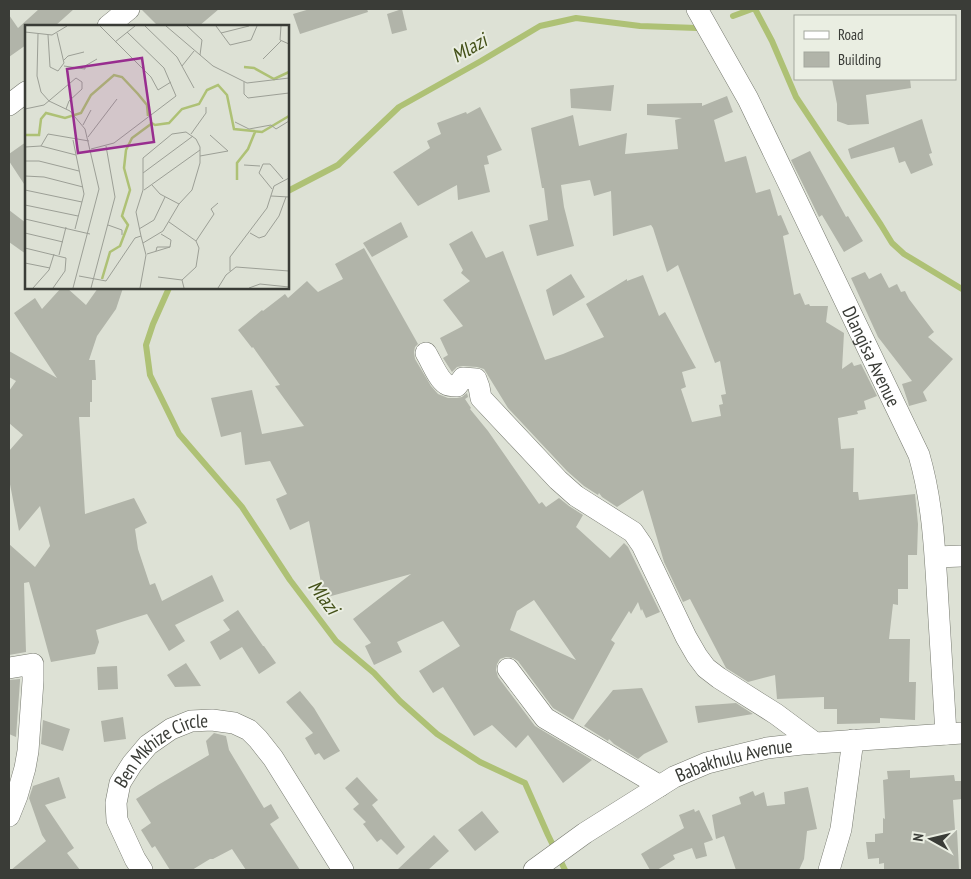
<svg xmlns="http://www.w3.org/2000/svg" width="971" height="879" viewBox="0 0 971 879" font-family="'PT Sans Narrow',sans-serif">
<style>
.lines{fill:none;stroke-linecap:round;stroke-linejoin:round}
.stream{stroke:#aec175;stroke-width:6}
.building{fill:#b1b4a9;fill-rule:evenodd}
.street-casing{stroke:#76796f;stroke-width:22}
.street{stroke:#fff;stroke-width:21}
.labels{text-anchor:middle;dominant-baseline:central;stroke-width:4;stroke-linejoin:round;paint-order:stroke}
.street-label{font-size:19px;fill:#3a3c37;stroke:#eaeee2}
.water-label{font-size:20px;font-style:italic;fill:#445119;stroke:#eaeee2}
.inset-river{fill:none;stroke:#aec175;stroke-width:2.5}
.inset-road{fill:none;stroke:#9c9f96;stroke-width:1}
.view{fill:#982d8f;fill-opacity:0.15;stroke:#982d8f;stroke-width:2.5}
.inset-edge{fill:none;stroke:#3a3c37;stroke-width:2.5}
</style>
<rect width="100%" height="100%" fill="#dde1d5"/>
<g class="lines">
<path class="stream" d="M755 9 772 41 796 97 881 225 892 243 904 254 962 289
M733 16 752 9
M288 191 338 165 399 107 481 61 540 26 576 18 640 26 697 28
M169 288 153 324 146 345 150 375 179 434 242 507 290 580 336 641 374 673 400 701 437 734 480 762 525 783 548 835 565 870"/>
</g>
<path class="building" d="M39 9H74L55 26H26V45L9 57V15L18 28Z
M141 9H219L199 26H158Z
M310 9H367L368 12 300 34 293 14Z
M402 9 407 30 392 34 387 14Z
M832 79H910L911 88 866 95 869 124 848 125 837 121V104Z
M614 85 611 111 571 108 570 89Z
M727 96 733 112 714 120 725 162 746 156 756 193 770 189 778 216 781 215 789 234 783 236 794 295 800 293 805 305 809 304 810 306H828L826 322 844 333 842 369 852 362 854 366 861 364 877 396 864 401 866 409 857 411 858 414 838 418 841 449 854 448 853 492H858L859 500 915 494 918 524 917 555H908V589H898V605L893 604 889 639H910L909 682H916L915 720 880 718V723L837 724V709H824V697L777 699 775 675 748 682 726 668 690 599 683 602 664 562 643 490 617 507 602 497 599 493 598 495 584 486 567 471 508 408 484 369 477 367 463 366 457 367 452 372 443 358 448 355 440 338 463 326 443 300 470 281 461 273 463 270 449 244 472 231 486 258 503 251 545 360 563 354 604 337 586 304 627 279V281L643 275 659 316 665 312 696 368 682 372 686 387 681 389 692 422 721 416 719 405 723 404 721 395 726 394 720 361 715 363 678 265 667 272 653 228 651 225 613 236 611 191 594 196 590 180 561 185 564 207 574 246 537 256 529 225 548 220 544 188H542L531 128 573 115 579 146 627 133 625 154 678 149 675 120 682 118 647 115V104L702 103V106Z
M480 107 502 150 487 156 489 164 484 165 490 192 458 200 457 185 418 206 393 172 430 148 427 141 441 134 437 123 466 112 467 114Z
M922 119 932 153 929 154 933 165 911 174 905 161 899 163 894 147 851 159 848 149Z
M26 142V187L9 161V154Z
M810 151 846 217 848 216 863 241 844 252 822 215 819 217 791 160Z
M9 210 26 223V254L9 242Z
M401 222 408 237 372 257 363 243Z
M364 248 418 344 415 347 414 352 415 359 431 386 438 394 448 398H457L462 397 467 393 468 397 465 399 471 408 470 409 488 431 539 504 542 502 546 507 559 498 569 506 583 515 576 527 610 558 624 543 628 547 660 612 646 618 642 609 641 611 638 602 631 614 629 611 611 640 615 643 573 720 553 708 518 661 513 658 506 657 500 659 497 664 496 670 498 677 535 726 592 760 563 783 528 735 516 748 492 725 474 736 443 687 433 693 419 671 460 646 443 621 397 642 402 652 374 665 365 646 371 643 353 619 411 574 324 598 309 521 290 530 276 499 287 494 270 461 245 465 241 432 221 437 211 398 252 390 262 434 304 426 275 386 280 385 253 347 252 348 238 330 262 310 263 311 285 294 288 298 307 281 318 292 343 279 335 264ZM534 600 576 660 510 630 517 611Z
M865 272 869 279 881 273 889 288 897 284 901 292 905 291 909 299 934 332 928 337 953 359 923 392 927 401 909 406 908 402 902 384 912 381 878 337 851 278Z
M571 274 585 297 553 316 546 290Z
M61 288H67L86 305 98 288H123L116 309 97 336 89 360H95L96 380H92V402H90V417H79L85 514 134 498 147 523 135 529 138 549 150 585 155 583 162 601 212 575 224 601 175 625 185 641 169 651 147 614 96 630 99 642 95 654 51 662 29 582 24 583 26 652 9 655V544L35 567 50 546 40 506 19 531 9 479V451L23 435 9 423V391L16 381 9 377V351L57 378 14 313 35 298 42 309Z
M238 610 263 646H264L276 663 259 674 242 647 220 660 210 642 230 630 223 620Z
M186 663 201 686 175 687 167 675Z
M117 666 118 689 98 690 97 667Z
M20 679V681L16 737 9 734V680Z
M642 688 668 742 644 754 638 759 614 744 609 739 608 741 584 726 613 690Z
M300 691 314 708 340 751 324 760 319 753 315 755 305 738 313 733 286 702Z
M736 703 753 714 698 723 695 706Z
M123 717 126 739 104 742 101 721Z
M43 720 70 729 63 751 41 744Z
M214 733 226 736 229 750 264 808 271 804 279 818 270 824 300 870H246L232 849 213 859H210L192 870H170L155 846 152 848 141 830 151 823 136 799 158 785 209 755 206 741Z
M910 770V778L954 775 955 781H962V799L953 800 955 830H957L959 870H884V863L879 864V858L868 859 866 842H875V834L883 833V818L885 819 883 780 888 779 887 771Z
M59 777 66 798 45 805 74 848 67 853 80 870H11L46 841 42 835 29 798 33 786Z
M357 777 378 800 372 805 405 847 397 855 381 839 377 842 363 824 366 822 353 809 359 804 345 788Z
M808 787 817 829 807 831 804 859 799 870H736L724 836 716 839 712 815 741 804 739 797 753 791 755 796 764 792 767 806 785 804 784 792Z
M694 809 695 812 699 810 713 840 704 843 707 856 696 859 692 848 673 855 675 859 657 870H650L641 854 684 828 679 815Z
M482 811 499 832 475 851 458 830Z
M434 835 449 851 428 870H397Z"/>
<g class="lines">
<defs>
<g id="street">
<path id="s1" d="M697 9 748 99 919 455C933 503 935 553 938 603 941 647 943 690 946 734"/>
<path d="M108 26 129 9"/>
<path d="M9 105 26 92"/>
<path d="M426 353C431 361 438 379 446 384 449 386 453 386 457 386L463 378 476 379 479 387 481 398 558 480 576 496 633 532 642 545 686 637 697 656 706 668 719 678 776 714 815 743"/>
<path d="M936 557 962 556"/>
<path d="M9 668 33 664V681L28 751 25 768 17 796 9 816"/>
<path d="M508 669 545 718 660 786"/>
<path id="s2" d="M142 870 135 859 117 820 116 803 120 783 132 764 148 745 171 729 191 721 212 720 234 723 249 730 258 739 273 758 343 870"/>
<path id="s3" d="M534 870 585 833 674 777 707 763 767 748 802 744 962 733"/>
<path d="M829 870 841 829 853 740"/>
</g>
</defs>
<use href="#street" class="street-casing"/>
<use href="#street" class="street"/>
</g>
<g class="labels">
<g class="street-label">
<text stroke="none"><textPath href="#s1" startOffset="389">Dlangisa Avenue</textPath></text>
<text stroke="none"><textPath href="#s2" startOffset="149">Ben Mkhize Circle</textPath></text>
<text stroke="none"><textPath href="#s3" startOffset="231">Babakhulu Avenue</textPath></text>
</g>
<g class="water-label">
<text transform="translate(469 48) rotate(-30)">Mlazi</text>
<text transform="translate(324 597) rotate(53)">Mlazi</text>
</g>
</g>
<g transform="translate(25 25)">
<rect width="264" height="264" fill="#dde1d5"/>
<path class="inset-river" d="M219 42 229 43 249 54 264 47M125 97 130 100 144 98 157 84 174 79 182 65 193 60 202 70 209 104 237 107 264 91M0 110H14L16 94 21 88 40 93 56 88 66 70 89 50 97 52 113 69 122 80 123 91M212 155V138L223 124 230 107M77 254 85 227 95 221 103 200 97 191 105 165 99 143 101 125 107 113 126 99"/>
<path class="inset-road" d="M75 1 126 52 133 65 146 57M120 1 152 32 169 63M141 1 188 41 222 58 264 53M162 1 177 15 175 30M191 1 205 20 226 15 232 1M256 1 255 15 264 19M0 7 27 10 42 1M196 8 224 1M13 9 12 51 16 67 24 76 45 86 60 104 74 164 48 263M23 10 25 42 33 46 39 38 32 8M90 17 110 1M238 34 256 16M39 35 43 31 59 27M39 41 60 44V41L72 34M157 41 169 26M219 57V69L223 73 264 68M0 84 19 80 51 53 57 57V64L44 76 41 84M210 97 224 104 246 100 251 104 264 96M58 100 66 85M166 109 181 88V82M63 112 92 74M48 115 59 169 50 204M16 121 23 109 64 116M0 122 16 121 51 130M66 124 89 118 151 71 139 43 102 7M175 131 203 126 185 110M0 136H14L54 146M219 140 235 141M118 148 168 111M0 151 19 152 58 162M127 160 135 169 154 179M247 164 234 148 238 139H245L258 154M0 165 57 177M119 165 175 125M246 171 264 172M0 180 53 191M0 194 65 209M144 197 171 216 174 223 171 242 157 255 159 263M83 200 97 205V210M114 204 129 195 140 172M0 208 38 217M225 208 234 213 240 211 254 191 261 172M136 209 146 215 145 222M171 216 189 189 186 184 193 178M0 223 41 233 40 246 28 263M131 226 132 222H145M122 229 145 222M34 230 41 202M0 238 25 243M205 246V232L242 183 249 161 264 153M54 251 81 256 110 213 116 211M133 252 157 255M8 263 24 245 29 229M66 263 90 172 81 121M115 263 121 230 116 211 111 187 118 165V133L147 109 161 107 171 114 175 122V138L167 165 154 179 138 206 118 218M193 263 201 250 211 242 264 246M224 263 235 259 264 262"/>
<path class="view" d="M117 33 129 117 53 128 42 44Z"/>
<rect width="264" height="264" class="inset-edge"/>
</g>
<rect width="971" height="879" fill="none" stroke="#3a3c37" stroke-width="20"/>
<rect x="794" y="15" width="162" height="65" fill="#eaeee2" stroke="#a4a79e"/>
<rect x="804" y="31" width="25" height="8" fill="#ffffff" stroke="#a4a79e"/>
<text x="838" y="40" font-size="15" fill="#3a3c37">Road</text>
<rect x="804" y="52" width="25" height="15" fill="#b1b4a9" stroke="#a4a79e"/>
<text x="838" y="65" font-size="15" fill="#3a3c37">Building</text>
<g transform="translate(931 839) rotate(278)" stroke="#eaeee2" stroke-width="4" paint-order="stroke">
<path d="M0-4L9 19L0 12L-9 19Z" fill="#3a3c37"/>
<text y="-8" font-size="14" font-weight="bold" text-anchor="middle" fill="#3a3c37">N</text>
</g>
</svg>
